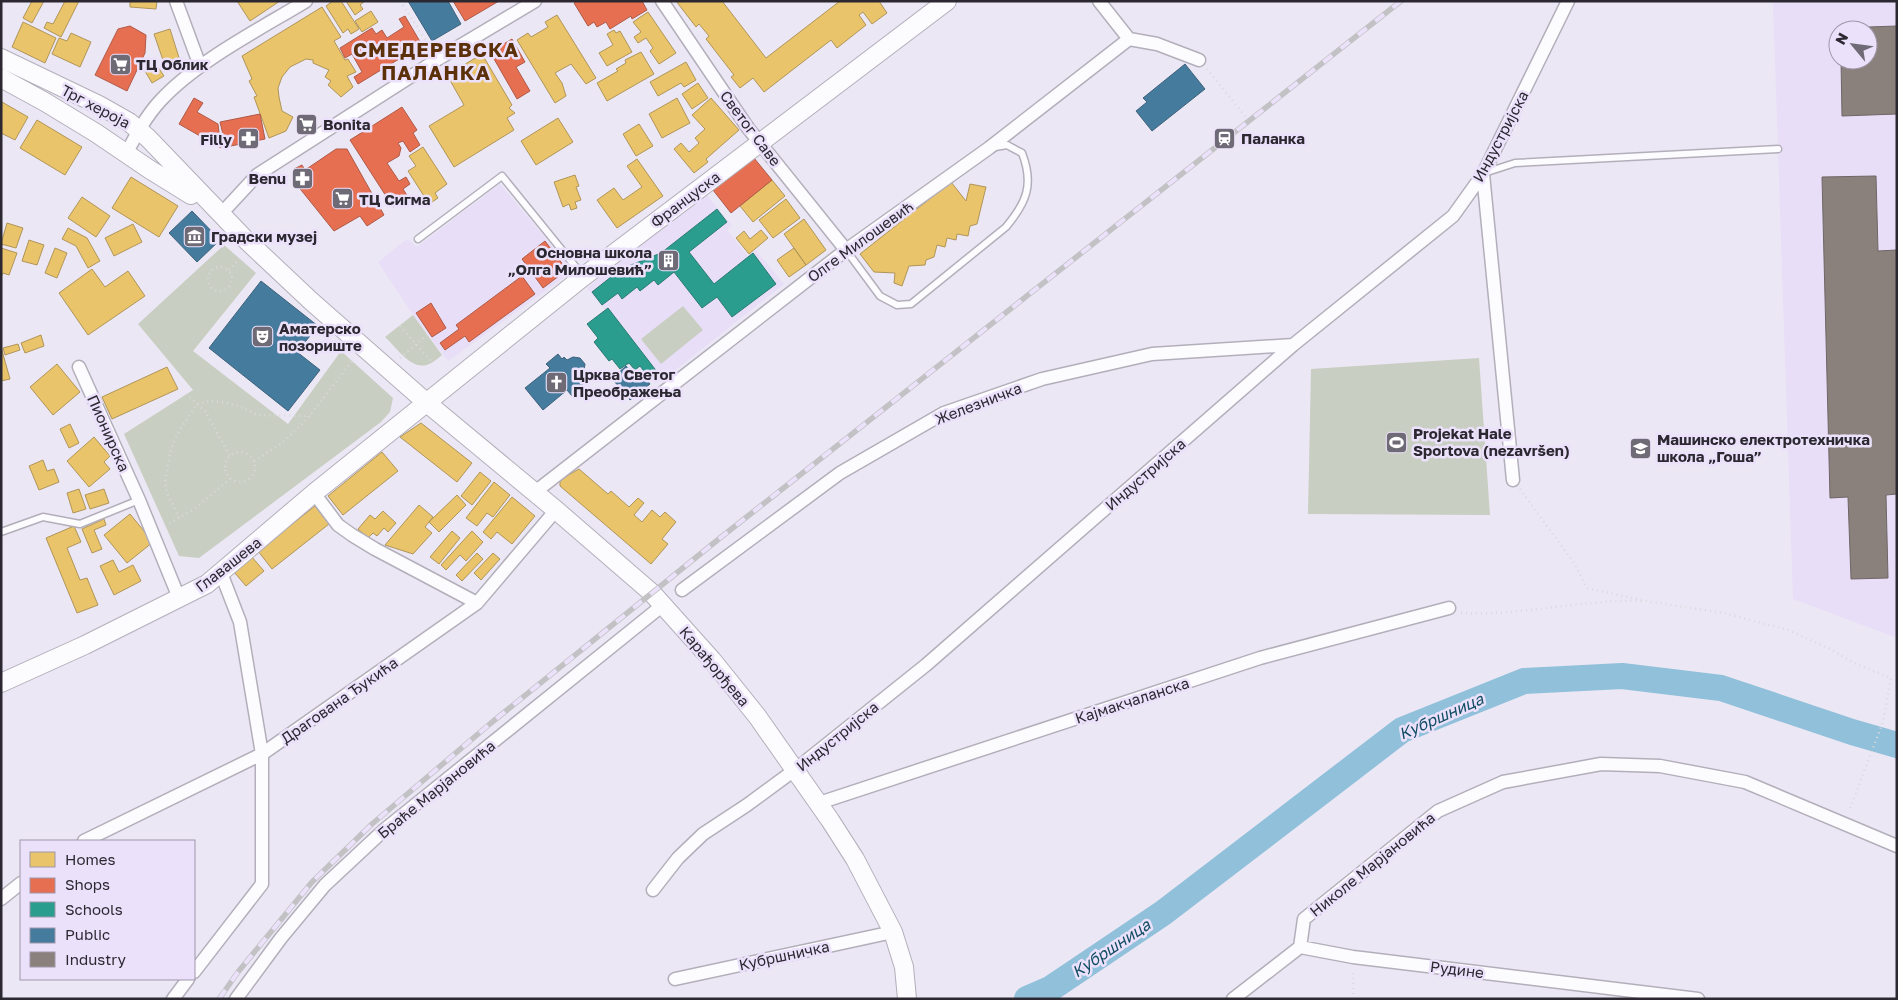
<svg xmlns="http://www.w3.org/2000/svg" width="1898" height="1000" viewBox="0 0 1898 1000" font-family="'Golos Text',sans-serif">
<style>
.built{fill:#e8def7;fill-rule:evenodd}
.green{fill:#c8cec1}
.homes{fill:#e9c46a;stroke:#b09559}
.shops{fill:#e76f51;stroke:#af5a47}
.schools{fill:#2a9d8f;stroke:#2b7a73}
.public{fill:#457b9d;stroke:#3e627d}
.industry{fill:#8a817c;stroke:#6e6666}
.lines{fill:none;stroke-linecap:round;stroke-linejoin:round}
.river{stroke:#90c0da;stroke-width:26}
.lane-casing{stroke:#b3afba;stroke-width:9}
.street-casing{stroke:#b3afba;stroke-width:15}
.secondary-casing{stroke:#b3afba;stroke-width:20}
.path{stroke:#dad9dd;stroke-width:2.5;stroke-dasharray:1 4;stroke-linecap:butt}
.lane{stroke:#fcfbfe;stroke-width:6}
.street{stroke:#fcfbfe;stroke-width:12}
.secondary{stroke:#fcfbfe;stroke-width:18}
.rail-casing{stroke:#c2c2c5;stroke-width:5.5}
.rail{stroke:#ebe1fb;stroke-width:4;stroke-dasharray:11;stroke-linecap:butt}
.labels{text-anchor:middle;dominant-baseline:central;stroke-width:5;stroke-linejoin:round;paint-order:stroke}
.poi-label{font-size:15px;font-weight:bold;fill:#2c2831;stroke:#ebe1fb;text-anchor:start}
.street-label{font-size:15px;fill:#2c2831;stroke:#ebe1fb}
.water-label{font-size:16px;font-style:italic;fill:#114d63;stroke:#ebe1fb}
.district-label{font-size:20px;font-weight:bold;letter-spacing:1px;fill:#5c3109;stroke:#ebe1fb}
</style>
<rect width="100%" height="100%" fill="#ece7f5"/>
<path class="built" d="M1773 1H1897V638L1793 599ZM1838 30H1868V60H1838Z
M500 184 573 271 448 361 413 315 378 262 407 239 417 247Z
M704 192 732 225 727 230 748 256 756 250 784 284 663 380 587 288Z"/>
<path class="green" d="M224 245 256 273 193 351 288 424 341 351 393 398 390 412 381 422 199 558 179 556 124 434 193 390 138 324Z
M683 306 703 330 661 364 641 339Z
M413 315 442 355C438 358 434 362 429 364 412 372 396 347 385 337Z
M1479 358 1490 515 1308 514 1311 369Z"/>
<path class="homes" d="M32 1H44L32 23 23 18Z
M65 1H79L61 37 44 28 47 22 53 24Z
M130 1H157L156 9 130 7Z
M237 1H280L250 21Z
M333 1H341L359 29 351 34 348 29 343 33 326 6Z
M346 1H365L360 5 363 9 355 15Z
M676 1H722L766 58 840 1H879L887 13 872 24 863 12 859 15 866 25 837 48 831 40 764 92 753 78 740 88 731 77 734 75 706 39 709 36 699 24 696 27Z
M322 7 341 37 334 41 345 60 348 59 356 72 347 76 353 87 341 97 328 85 331 81 325 77 329 70 313 63V60L306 59 290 67 282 77 278 88 279 97 282 111 293 117 286 131 269 138 254 97 257 96 249 81 252 79 242 56Z
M371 11 378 22 362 32 355 21Z
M648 12 676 53 659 64 650 51 653 48 646 38 638 43 634 37 641 32 633 22Z
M557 15 596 78 586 84 571 64 555 73 562 83 566 96 555 103 517 40 528 33 531 37 543 30 548 27 545 22Z
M23 22 56 38 45 63 12 47Z
M170 29 181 64 166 69 154 34Z
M614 30 616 33 620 31 632 52 607 66 599 53 613 45 607 34Z
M71 33 91 42 80 67 52 54 59 38 67 41Z
M641 52 654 74 607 101 597 83 618 71 616 69 626 63 625 60Z
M482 54 512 105 509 108 515 113 507 118 514 130 454 167 429 126 464 105 447 75Z
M686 62 696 80 684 87 681 83 658 96 650 82Z
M156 64 164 76 152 83 145 71Z
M698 83 708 98 692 109 682 94Z
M677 98 690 123 662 138 649 114Z
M711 98 739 130 706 159 708 162 694 173 674 149 681 143 689 152 699 143 695 138 705 129 692 115Z
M2 102 28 117 15 140 1 133Z
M558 118 573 142 536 165 521 141Z
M37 120 82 147 65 175 20 148Z
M639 124 653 146 636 156 623 134Z
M423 147 447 184 435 193 438 198 429 204 408 171 416 166 409 156Z
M637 159 663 196 617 228 597 200 614 188 623 200 642 187 627 166Z
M575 175 579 186 576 187 581 200 575 202 577 208 571 210 569 204 563 207 554 182Z
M131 177 178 206 159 237 112 208Z
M772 180 785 196 753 222 740 206Z
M951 182 966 201 970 184 986 187 977 224 970 226 968 236 957 234 956 240 947 238 945 247 937 245 934 257 926 260 925 265 909 266 902 286 894 283 895 273 874 272 860 254Z
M82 197 110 216 96 237 68 218Z
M786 199 800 218 773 238 759 220Z
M804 219 826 250 806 265 784 234Z
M7 223 23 228 16 248 1 244Z
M133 224 142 242 114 256 105 238Z
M68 228 87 238 100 261 88 268 76 246 62 239Z
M761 230 768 238 749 254 736 238 744 231 750 239Z
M29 240 44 245 37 265 22 261Z
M1 248 17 253 9 275 3 273 1 277Z
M55 248 67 253 57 278 45 273Z
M794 248 806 265 789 277 777 260Z
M92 269 105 287 128 271 145 296 88 335 59 293Z
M41 335 44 346 25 353 21 343Z
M18 344 20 350 5 355 3 348Z
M1 347 10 379 1 381Z
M57 364 80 392 53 415 30 387Z
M167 367 178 389 112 419 102 397Z
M421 423 472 463 457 482 400 437Z
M70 424 79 443 69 448 60 429Z
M94 437 110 456 104 462 110 469 89 487 67 461Z
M382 452 398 471 343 515 328 496Z
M43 460 47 471 54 469 59 482 39 490 29 466Z
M579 469 608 494 611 491 629 507 638 498 644 503 634 515 642 522 652 510 660 517 665 512 676 522 662 539 668 544 651 564 560 486V480Z
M480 472 491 481 472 505 461 496Z
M494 482 510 495 493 517 487 513 477 526 466 518Z
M79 489 86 509 73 513 67 493Z
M104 489 109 503 90 509 85 495Z
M457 495 466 505 439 532 429 522Z
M512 497 535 516 512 544 497 532 491 539 483 532Z
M419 505 433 517 425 527 432 533 413 554 385 545Z
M315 506 329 524 272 569 258 551Z
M383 511 396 523 388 532 384 528 377 536 373 533 368 538 358 529 370 515 375 519Z
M130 514 153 542 127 563 104 535Z
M104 519 106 525 94 530 102 549 92 553 82 529Z
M74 526 81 542 67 548 80 580 87 578 98 605 77 613 46 538Z
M452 531 460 538 439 564 430 557Z
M472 531 483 542 466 561 460 555 446 570 441 565Z
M477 553 483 559 462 581 456 575Z
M493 553 500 559 481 580 474 573Z
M251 556 264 571 246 586 234 572Z
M113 560 119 572 133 565 141 581 114 595 100 566Z"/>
<path class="shops" d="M453 1H499L465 21Z
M577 1H642L647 10 632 19 631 16 610 29 606 22 597 27 594 22 588 26 574 3Z
M405 16 422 45 358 84 354 77 362 72 352 54 345 58 340 48 372 28 376 34 382 30 387 38 404 27 399 19Z
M130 26 146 35 145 53 127 91 95 75 118 29Z
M512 39 525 62 516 67 530 91 517 99 490 52Z
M194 98 203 103 197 112 218 124 221 148 179 124Z
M402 107 417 130 413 133 420 145 410 152 403 141 398 143 401 148 399 156 387 163 399 181 406 177 410 184 403 189 408 197 393 207 350 140Z
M260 114 265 139 226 147 220 122Z
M336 149H347L384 215 367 226 360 216 334 231 293 180 294 169 302 165 305 170Z
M754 158 772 180 731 213 713 190Z
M545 241 567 270 543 288 522 259Z
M522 276 535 294 469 342 465 336 445 350 440 343 459 329 456 325Z
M431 303 446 328 432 337 416 313Z"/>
<path class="schools" d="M717 209 727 222 689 252 714 284 753 253 776 284 732 317 717 297 702 308 674 272 658 285 654 280 640 291 637 287 622 299 618 293 602 305 592 292 621 269 661 253Z
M608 308 658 373 650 379 640 366 635 370 629 363 620 369 612 359 609 361 594 342 598 338 587 324Z"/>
<path class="public" d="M408 1H448L461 24 432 41Z
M1185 64 1205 89 1152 131 1136 111 1147 102 1143 98Z
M192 211 220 240 197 262 169 233Z
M261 281 318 326 297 352 320 370 288 411 209 348Z
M558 354 562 359 564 357 567 360 573 357 580 358 585 364 584 371 580 376 582 378 580 380 584 386 572 396 567 390 543 410 525 388 550 368 546 364Z
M626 366 634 376 640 371 650 384 630 400 614 381 618 377 616 375Z"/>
<path class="industry" d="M1897 26V114L1842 116 1841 60H1868V30H1840V28Z
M1876 176 1878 251 1897 250V494L1886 495 1888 578 1851 579 1848 497 1830 498 1822 177Z"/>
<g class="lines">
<path class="river" d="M1027 999 1050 989 1163 913 1402 730 1524 681 1622 676 1721 688 1852 732 1897 745"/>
<defs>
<path id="lane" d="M1484 173 1515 163 1778 149
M418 239 502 176 583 276
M846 250 880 296 897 305 911 304 1006 227C1027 202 1034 184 1022 153L1007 145 995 147
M1 532 43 517 80 524 139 500"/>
<path id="street" d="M176 1 200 66
M662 1 748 128 846 250
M1099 1 1129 39
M126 154C136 135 146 116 161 100 197 61 260 29 306 1
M1483 174 1513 480
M221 214 257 175 438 59 535 1
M79 367 139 500 179 598
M535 492 846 250 989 148 1129 39 1157 44 1199 60
M314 493 338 525 352 535 375 549 477 603
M682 590 840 473 944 413 1042 379 1152 354 1293 345
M819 803 1260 658 1449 608
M84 841 262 754 477 603 556 510
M653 890 678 858 703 834 747 805 796 769 926 665 1293 345 1453 216 1483 174 1568 1
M1 899 21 883
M1300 947 1304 919 1438 811 1503 782 1601 764 1660 766 1745 782 1897 846
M194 972 262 884V754L240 622 221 573
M675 979 893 932
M173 999 188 979
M236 999 281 938 325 885 384 830 663 605
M1233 999 1300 947 1353 957 1698 999"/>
<path id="secondary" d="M1 58 99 105 129 122 148 138 244 238 311 301 427 403 556 510 652 593 712 660 757 716 830 820 855 859 893 932 904 967 907 999
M1 78 45 102 96 133 149 169 191 195
M1 683 85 645 207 584 314 493 583 277 947 1"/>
</defs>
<use href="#lane" class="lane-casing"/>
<use href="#street" class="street-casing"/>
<use href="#secondary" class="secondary-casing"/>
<path class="path" d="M400 1 431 48
M1207 69 1249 121
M208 279a12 12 0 1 1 24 0a12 12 0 1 1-24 0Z
M229 270 241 257
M400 326 432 362
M400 358 427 335
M186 394 205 411 230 456
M225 467a15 15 0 1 1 30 0a15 15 0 1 1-30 0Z
M254 461 282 443 307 419 353 360
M1520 489 1574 563 1587 588 1651 602 1724 613 1788 630 1828 648 1856 664 1891 678 1883 722 1849 811
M179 518 167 493 165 482 171 449 179 431 197 404 210 401 223 402 239 406 257 415 310 416
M165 526 194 509 230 479
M1461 613C1522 616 1582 599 1643 601
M1353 999V971"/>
<use href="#lane" class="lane"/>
<use href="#street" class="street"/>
<use href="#secondary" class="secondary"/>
<defs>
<path id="rail" d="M219 999 238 972 312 882 372 824 491 723 720 538 1401 1"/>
</defs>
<use href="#rail" class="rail-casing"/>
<use href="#rail" class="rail"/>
</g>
<defs>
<symbol id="supermarket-square" viewBox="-11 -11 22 22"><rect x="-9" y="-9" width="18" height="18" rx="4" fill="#6f6b76" stroke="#ebe1fb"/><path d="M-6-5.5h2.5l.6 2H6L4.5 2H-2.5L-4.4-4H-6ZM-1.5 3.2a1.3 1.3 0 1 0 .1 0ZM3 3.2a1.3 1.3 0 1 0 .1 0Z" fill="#fff"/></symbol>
<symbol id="station-square" viewBox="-11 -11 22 22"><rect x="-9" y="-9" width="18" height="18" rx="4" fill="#6f6b76" stroke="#ebe1fb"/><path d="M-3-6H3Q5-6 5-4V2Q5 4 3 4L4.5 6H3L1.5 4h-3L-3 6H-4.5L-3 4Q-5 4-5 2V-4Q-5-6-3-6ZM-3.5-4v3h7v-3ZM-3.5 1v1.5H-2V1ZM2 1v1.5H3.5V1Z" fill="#fff"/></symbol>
<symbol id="pharmacy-square" viewBox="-11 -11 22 22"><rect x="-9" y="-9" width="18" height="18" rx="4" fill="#6f6b76" stroke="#ebe1fb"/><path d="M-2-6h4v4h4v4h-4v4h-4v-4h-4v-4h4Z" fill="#fff"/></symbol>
<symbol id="museum-square" viewBox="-11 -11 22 22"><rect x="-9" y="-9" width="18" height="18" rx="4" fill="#6f6b76" stroke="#ebe1fb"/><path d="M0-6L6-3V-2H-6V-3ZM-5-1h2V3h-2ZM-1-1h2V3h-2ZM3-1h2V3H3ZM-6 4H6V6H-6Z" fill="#fff"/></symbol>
<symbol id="building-square" viewBox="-11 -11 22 22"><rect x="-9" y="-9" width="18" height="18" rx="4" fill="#6f6b76" stroke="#ebe1fb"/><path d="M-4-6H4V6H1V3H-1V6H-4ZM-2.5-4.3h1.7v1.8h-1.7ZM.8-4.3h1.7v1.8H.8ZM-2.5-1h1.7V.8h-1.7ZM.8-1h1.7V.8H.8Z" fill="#fff"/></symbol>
<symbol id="theatre-square" viewBox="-11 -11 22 22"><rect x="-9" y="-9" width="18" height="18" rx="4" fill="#6f6b76" stroke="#ebe1fb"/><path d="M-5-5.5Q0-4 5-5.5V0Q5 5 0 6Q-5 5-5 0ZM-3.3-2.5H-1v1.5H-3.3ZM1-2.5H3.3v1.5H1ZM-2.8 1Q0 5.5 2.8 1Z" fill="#fff"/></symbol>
<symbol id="church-square" viewBox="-11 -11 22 22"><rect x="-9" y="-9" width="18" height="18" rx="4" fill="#6f6b76" stroke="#ebe1fb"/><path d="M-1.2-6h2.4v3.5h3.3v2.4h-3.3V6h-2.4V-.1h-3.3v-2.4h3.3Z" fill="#fff"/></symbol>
<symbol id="stadium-square" viewBox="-11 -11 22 22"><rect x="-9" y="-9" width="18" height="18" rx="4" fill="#6f6b76" stroke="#ebe1fb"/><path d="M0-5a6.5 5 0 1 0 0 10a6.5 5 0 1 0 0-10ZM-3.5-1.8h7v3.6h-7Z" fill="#fff"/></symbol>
<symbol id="school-square" viewBox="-11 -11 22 22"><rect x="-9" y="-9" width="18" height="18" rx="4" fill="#6f6b76" stroke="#ebe1fb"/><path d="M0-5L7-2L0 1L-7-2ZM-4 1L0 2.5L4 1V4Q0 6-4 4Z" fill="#fff"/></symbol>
</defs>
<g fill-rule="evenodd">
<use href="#supermarket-square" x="108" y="52" width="25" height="25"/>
<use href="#supermarket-square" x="294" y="112" width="25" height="25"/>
<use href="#station-square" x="1212" y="126" width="25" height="25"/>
<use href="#pharmacy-square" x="236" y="126" width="25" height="25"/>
<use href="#pharmacy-square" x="290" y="166" width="25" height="25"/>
<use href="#supermarket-square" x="330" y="186" width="25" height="25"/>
<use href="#museum-square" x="182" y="224" width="25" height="25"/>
<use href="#building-square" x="656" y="248" width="25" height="25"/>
<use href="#theatre-square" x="250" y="324" width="25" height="25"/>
<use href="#church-square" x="544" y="370" width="25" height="25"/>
<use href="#stadium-square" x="1384" y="430" width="25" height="25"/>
<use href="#school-square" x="1628" y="436" width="25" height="25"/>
</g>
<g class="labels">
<g class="poi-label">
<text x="136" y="64">ТЦ Облик</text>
<text x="323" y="124">Bonita</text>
<text x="1241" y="138">Паланка</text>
<text x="232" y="139" text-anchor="end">Filly</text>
<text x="286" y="178" text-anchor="end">Benu</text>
<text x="359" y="199">ТЦ Сигма</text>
<text x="211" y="236">Градски музеј</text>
<text x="652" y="252" text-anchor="end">Основна школа<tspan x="652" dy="17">„Олга Милошевић”</tspan></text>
<text x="279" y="328">Аматерско<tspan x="279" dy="17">позориште</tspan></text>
<text x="573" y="374">Црква Светог<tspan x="573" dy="17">Преображења</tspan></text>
<text x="1413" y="433">Projekat Hale<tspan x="1413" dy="17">Sportova (nezavršen)</tspan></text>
<text x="1657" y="439">Машинско електротехничка<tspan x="1657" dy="17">школа „Гоша”</tspan></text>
</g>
<g class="street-label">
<text transform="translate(96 106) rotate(28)">Трг хероја</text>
<text transform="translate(751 128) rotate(53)">Светог Саве</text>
<text transform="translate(1500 136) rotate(-62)">Индустријска</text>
<text transform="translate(685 199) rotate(-37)">Француска</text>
<text transform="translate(860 241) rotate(-36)">Олге Милошевић</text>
<text transform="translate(978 403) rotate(-21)">Железничка</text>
<text transform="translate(109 433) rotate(66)">Пионирска</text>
<text transform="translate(1145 474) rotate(-41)">Индустријска</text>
<text transform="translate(228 564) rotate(-38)">Главашева</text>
<text transform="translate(715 666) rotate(50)">Карађорђева</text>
<text transform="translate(339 700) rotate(-35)">Драгована Ђукића</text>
<text transform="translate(1132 700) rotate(-18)">Кајмакчаланска</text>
<text transform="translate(837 736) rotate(-39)">Индустријска</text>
<text transform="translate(436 789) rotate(-39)">Браће Марјановића</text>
<text transform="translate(1372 864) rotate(-39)">Николе Марјановића</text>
<text transform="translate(784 955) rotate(-12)">Кубршничка</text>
<text transform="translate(1457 969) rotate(7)">Рудине</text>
</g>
<g class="water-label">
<text transform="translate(1441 716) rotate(-24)">Кубршница</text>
<text transform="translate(1111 948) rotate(-34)">Кубршница</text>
</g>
<g class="district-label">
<text x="436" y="49">СМЕДЕРЕВСКА<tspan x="436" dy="23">ПАЛАНКА</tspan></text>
</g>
</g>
<rect width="1898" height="1000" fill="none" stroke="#2c2831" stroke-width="5"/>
<rect x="20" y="840" width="175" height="140" fill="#ebe1fb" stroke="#9f97aa"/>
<rect x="30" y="852" width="25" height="15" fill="#e9c46a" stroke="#9f97aa"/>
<text x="65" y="865" font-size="15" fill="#2c2831">Homes</text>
<rect x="30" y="878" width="25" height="15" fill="#e76f51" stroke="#9f97aa"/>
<text x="65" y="890" font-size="15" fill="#2c2831">Shops</text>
<rect x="30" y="902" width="25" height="15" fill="#2a9d8f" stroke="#9f97aa"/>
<text x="65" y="915" font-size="15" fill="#2c2831">Schools</text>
<rect x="30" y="928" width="25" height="15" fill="#457b9d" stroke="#9f97aa"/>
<text x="65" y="940" font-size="15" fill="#2c2831">Public</text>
<rect x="30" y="952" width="25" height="15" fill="#8a817c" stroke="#9f97aa"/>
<text x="65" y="965" font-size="15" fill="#2c2831">Industry</text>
<g transform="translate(1853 45) rotate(299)"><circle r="24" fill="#ebe1fb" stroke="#9f97aa"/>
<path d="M0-4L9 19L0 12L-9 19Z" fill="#6f6b76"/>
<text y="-8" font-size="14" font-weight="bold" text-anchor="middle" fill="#2c2831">N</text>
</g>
</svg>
